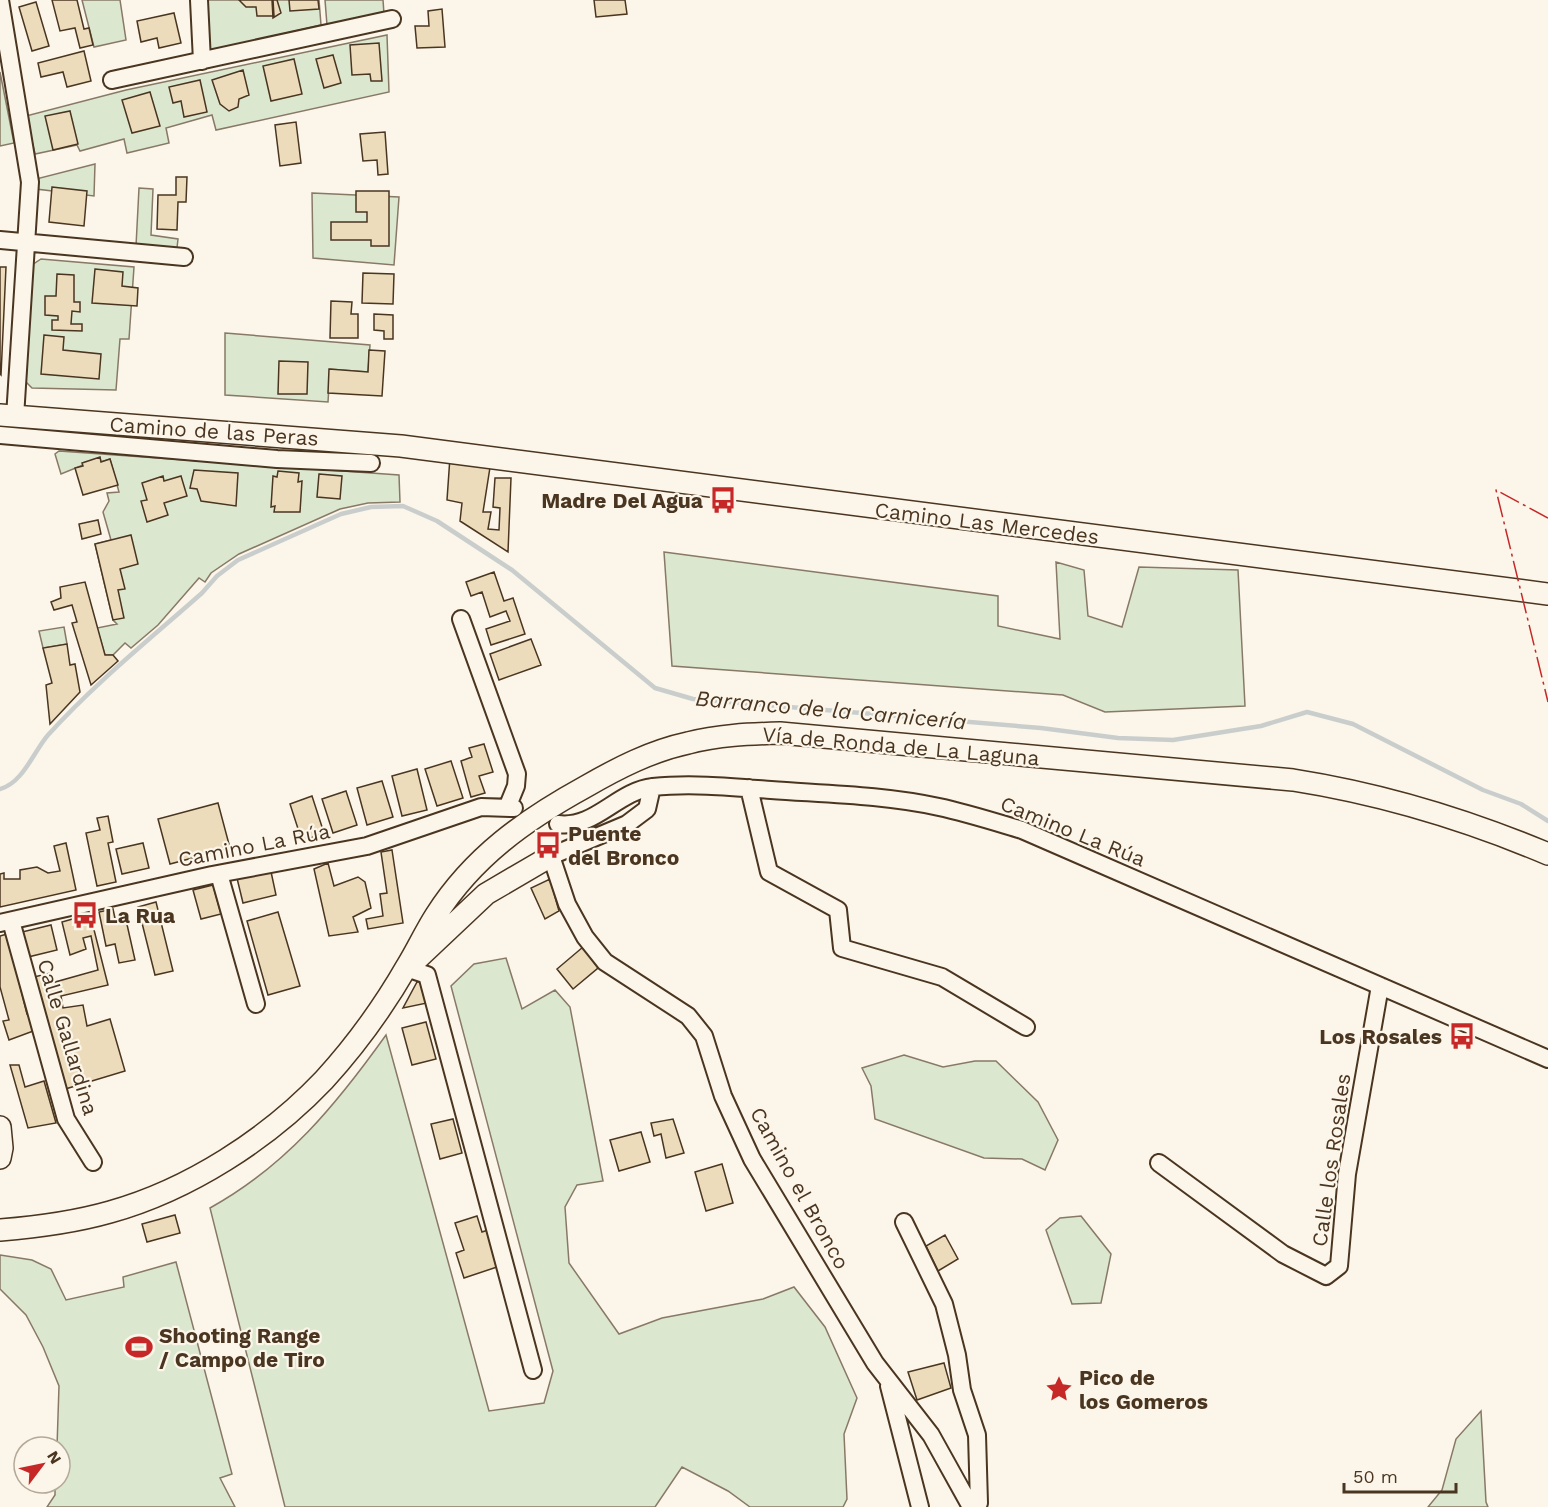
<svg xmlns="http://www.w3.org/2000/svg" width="1548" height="1507" viewBox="0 0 1548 1507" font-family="'Work Sans',sans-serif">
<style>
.green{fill:#dce7d0;stroke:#887966;stroke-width:1.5}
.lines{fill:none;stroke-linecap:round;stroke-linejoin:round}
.stream{stroke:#c9cecd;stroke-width:4.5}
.building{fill:#ecdcbc;stroke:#4a3520;stroke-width:1.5}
.minor-casing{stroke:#4a3520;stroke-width:20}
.major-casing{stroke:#4a3520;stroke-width:24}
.minor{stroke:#fbf6e9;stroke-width:16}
.major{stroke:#fbf6e9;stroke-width:21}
.power{stroke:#c62828;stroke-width:1.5;stroke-dasharray:21 4.5 3 4.5;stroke-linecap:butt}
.labels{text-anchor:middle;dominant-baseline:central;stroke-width:4.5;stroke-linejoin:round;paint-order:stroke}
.street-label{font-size:21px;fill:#4a3520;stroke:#fbf6e9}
.poi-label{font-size:21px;font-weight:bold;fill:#4a3520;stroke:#fbf6e9;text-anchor:start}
.water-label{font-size:22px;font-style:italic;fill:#4a3520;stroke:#fbf6e9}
</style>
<rect width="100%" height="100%" fill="#fbf6e9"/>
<path class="green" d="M82 0H120L126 40 94 47Z
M205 0H319L321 25 208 51Z
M325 0H383L384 14 327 25Z
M387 35 389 92 216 130 212 115 166 128 169 143 127 153 124 139 80 151 77 145 35 154 26 116 126 90Z
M0 72 14 143 0 146Z
M95 164 94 196 36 189V179Z
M139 188 153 189 151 235 178 239 177 248 136 246Z
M312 193 399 197 394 265 313 258Z
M41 259 134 267 129 339H120L116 390 32 388 26 382 32 265Z
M225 333 370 345 368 372 330 369 328 402 225 395Z
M59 451 399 475 400 502 368 503 340 509 239 554 211 573 205 582 199 578 158 625 131 648 125 643 113 655H105L97 628 117 624 113 620 95 544 111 540 103 512 109 501 107 493 119 492 110 459 101 462 100 458 61 474 55 454Z
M664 552 998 596V626L1060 639 1056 562 1084 570 1088 616 1122 627 1139 567 1238 570 1245 706 1105 712 1063 695 672 666Z
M64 627 67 644 43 648 39 631Z
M506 958 522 1009 555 990 570 1007 603 1181 577 1185 565 1207 569 1263 619 1334 662 1318 763 1299 794 1287 825 1327 857 1398 844 1434 847 1499 843 1507H750L728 1491 682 1467 655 1507H285L210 1208C286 1166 336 1105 386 1035L489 1411 544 1403 553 1371 451 986 474 964Z
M904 1055 943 1067 975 1061H996L1038 1102 1058 1140 1045 1170 1022 1159 984 1158 875 1119 871 1086 862 1068Z
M1081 1216 1111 1254 1101 1303 1072 1304 1046 1230 1060 1218Z
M0 1255 32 1260 51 1269 66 1300 124 1287 123 1277 176 1262 232 1474 220 1478 235 1507H47L55 1495V1483H60V1447H57L59 1386 43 1347 26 1315 0 1289Z
M1481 1411 1486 1502 1488 1507H1428L1442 1490 1456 1439Z"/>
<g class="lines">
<path class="stream" d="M0 789C23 783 34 751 48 735 95 683 150 639 202 593L217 576 238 560 341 514 371 507 403 506 437 521 512 570 655 688 693 699 1041 728 1118 738 1173 740 1261 726 1307 712 1353 724 1483 790 1521 804 1548 821"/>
</g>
<path class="building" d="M52 0H77L84 29 89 28 93 45 80 48 75 28 60 31Z
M239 0H273L274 16H257L256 7H246Z
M272 0H277L281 13 273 18Z
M289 0H318L319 9 290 11Z
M594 0H625L627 14 596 17Z
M36 2 49 46 32 51 19 7Z
M442 9 445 47 417 48 415 26H429L428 11Z
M174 13 181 43 159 48 157 38 141 42 137 21Z
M379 43 382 81H371L370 74 352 75 350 45Z
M84 51 91 81 67 87 63 72 41 77 38 63Z
M333 55 341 83 324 88 316 59Z
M294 59 302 94 271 101 263 66Z
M243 70 249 95 239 99 238 107 229 111 220 104 212 80Z
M200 80 207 112 184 117 181 101 173 103 169 87Z
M150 92 160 126 132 133 122 100Z
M70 111 78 144 53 150 45 116Z
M296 122 301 163 280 166 275 125Z
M385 132 388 174 378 175 377 160 363 161 360 134Z
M176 177H187L186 202H178L177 230 157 229 158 195H176Z
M52 187 87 191 84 226 49 222Z
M356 191H389V246H371V240H331V222H367V212H356Z
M0 267H6L1 375 0 374Z
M95 269 123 272 122 286 138 288 137 306 92 303Z
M363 273 394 274 393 304 362 303Z
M57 274 74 275V302H80V312L72 311 71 324H82V331L52 330V320H58V316L45 315V296H56Z
M331 301 352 302 351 314H358V338H330Z
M374 314 393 315V339H384V331L374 330Z
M44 335 64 337 63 350 101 354 99 379 41 374Z
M369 350 385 351 382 396 328 393 329 369 368 372Z
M279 361 308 362 307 394H278Z
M100 457 101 462 110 459 118 485 83 495 75 468 83 466 82 463Z
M450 457 491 461 483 512H491L488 529 499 530 500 508 493 507 495 478H511L508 552 460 521 462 503 447 500Z
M194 470 238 473 236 506 201 501 197 489 190 488Z
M278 471 299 473 298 482 302 481 300 512H274L275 506 271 507 273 476 277 477Z
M319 474 342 476 340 499 317 497Z
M163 476 164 481 181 476 187 496 164 503 168 515 147 522 141 501 147 500 142 483Z
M98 520 101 534 82 539 79 524Z
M131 535 138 564 120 569 125 589 118 590 124 618 113 620 95 544Z
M494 572 504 601 513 598 525 634 491 645 486 629 510 621 506 611 490 617 482 592 471 596 466 582Z
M85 582 105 655H113L118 661 91 685 72 623 77 622 72 605 54 610 51 602 61 598 60 587Z
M531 639 541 665 499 680 490 654Z
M67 644 70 665 75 664 80 692 50 724 46 685 52 683 43 648Z
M484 744 493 772 479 776 485 793 471 797 461 761 472 757 469 748Z
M451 761 463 798 437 806 425 769Z
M417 769 427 810 402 816 392 776Z
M382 781 393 817 367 825 357 788Z
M346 791 357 825 333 833 322 799Z
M312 796 324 833 302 841 290 804Z
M218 803 230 848 170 864 158 819Z
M108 816 113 842 108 843 116 882 97 886 86 833 100 830 97 818Z
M66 843 76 890 0 907V874L4 873V879H20V870L37 867 48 873 60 871 54 846Z
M143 843 149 868 122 874 116 849Z
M392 850 403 923 368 929 366 919 383 916 380 894 387 893 381 852Z
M328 863 334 886 358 877 365 882 371 908 353 917 358 932 329 936 314 869Z
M270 867 276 895 243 903 236 874Z
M550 879 559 911 545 919 531 888Z
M213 885 221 914 201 919 193 890Z
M156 902 173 971 155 975 138 907Z
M113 909 116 923 126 920 135 960 119 963 115 944 106 946 99 912Z
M278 912 300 986 268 995 247 921Z
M90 914 108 985 61 996 63 1008 83 1005 87 1026 110 1019 125 1071 62 1090 30 978 50 973 55 982 98 970 91 936 83 938 86 949 70 955 62 922Z
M51 925 57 950 28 957 22 932Z
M7 934 27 1014H33L36 1030 9 1040 3 1021 9 1020 0 987V936Z
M583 947 598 968 573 989 557 969Z
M417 982H422L427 1003 403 1008Z
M426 1022 436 1059 412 1065 402 1028Z
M10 1065H19L25 1087 44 1081 56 1123 28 1128Z
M453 1119 462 1153 440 1159 431 1124Z
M673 1119 684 1153 666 1158 661 1134 654 1136 651 1123Z
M641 1132 650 1162 619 1171 610 1140Z
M722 1164 733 1203 706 1211 695 1172Z
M175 1215 180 1233 147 1242 142 1224Z
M477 1216 482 1232 491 1229 503 1265 464 1278 456 1253 464 1250 455 1223Z
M945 1235 958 1259 938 1271 926 1246Z
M944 1363 951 1388 917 1400 908 1372Z"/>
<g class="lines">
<defs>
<path id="minor" d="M0 0 30 182 15 417
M199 0 202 61
M112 80 392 19
M0 240 184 257
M0 435 277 459 371 463
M461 619 517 774 516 786 507 808
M652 787 647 809 627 824 551 856 567 904 585 937 605 962 688 1016 704 1036 723 1096 752 1159 875 1363 931 1435 971 1507
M749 788 769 872 838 910 842 948 942 977 1026 1027
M558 824C595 829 617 791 653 787 691 783 733 787 771 790 826 794 884 795 939 807 967 813 995 822 1022 830L1548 1059
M219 874 256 1004
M11 921 66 1119 93 1162
M0 923 212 875 367 846 481 807 514 808
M406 968 427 975 533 1370
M1159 1163 1283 1254 1326 1276 1339 1266 1347 1174 1380 986
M904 1222 944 1304 957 1355 962 1390 977 1435 979 1503 977 1507
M889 1386 920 1507"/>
<path id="major" d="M0 415 401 446 1548 594
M416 960 486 894 551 856
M0 1127 2 1148 0 1158
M0 1230C37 1227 75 1222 110 1212 189 1190 268 1139 324 1080 355 1046 384 1006 407 966 417 950 425 932 436 915 473 857 525 820 585 787 618 768 651 751 688 743 718 735 749 734 780 733L1293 780C1382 794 1465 819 1548 854"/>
</defs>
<use href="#minor" class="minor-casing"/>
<use href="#major" class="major-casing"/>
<use href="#minor" class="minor"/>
<use href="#major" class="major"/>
<path class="power" d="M1548 518 1496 490 1548 702"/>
</g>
<defs>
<symbol id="bus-bare" viewBox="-9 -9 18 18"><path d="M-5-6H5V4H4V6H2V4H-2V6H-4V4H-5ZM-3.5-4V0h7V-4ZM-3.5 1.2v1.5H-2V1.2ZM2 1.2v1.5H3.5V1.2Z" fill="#c62828" stroke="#fbf6e9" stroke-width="2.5" paint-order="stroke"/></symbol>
<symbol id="stadium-bare" viewBox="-9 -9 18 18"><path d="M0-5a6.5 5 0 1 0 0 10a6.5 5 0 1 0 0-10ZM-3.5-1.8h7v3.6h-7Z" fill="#c62828" stroke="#fbf6e9" stroke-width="2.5" paint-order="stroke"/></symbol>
<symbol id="sight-bare" viewBox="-9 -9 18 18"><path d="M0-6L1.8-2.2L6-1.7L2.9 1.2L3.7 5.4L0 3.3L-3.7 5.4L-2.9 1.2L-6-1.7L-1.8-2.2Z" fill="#c62828" stroke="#fbf6e9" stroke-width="2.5" paint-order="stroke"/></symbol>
</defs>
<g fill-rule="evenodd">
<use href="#bus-bare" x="704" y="481" width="38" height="38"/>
<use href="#bus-bare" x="529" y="826" width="38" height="38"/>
<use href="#bus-bare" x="66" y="896" width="38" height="38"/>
<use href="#bus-bare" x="1443" y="1017" width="38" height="38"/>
<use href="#stadium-bare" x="120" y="1328" width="38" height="38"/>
<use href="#sight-bare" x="1040" y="1370" width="38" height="38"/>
</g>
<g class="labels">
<g class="street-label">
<text transform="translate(214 431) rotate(4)">Camino de las Peras</text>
<text transform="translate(987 523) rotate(7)">Camino Las Mercedes</text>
<text transform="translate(901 746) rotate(5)">Vía de Ronda de La Laguna</text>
<text transform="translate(1073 831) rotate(22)">Camino La Rúa</text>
<text transform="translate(254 845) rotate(-11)">Camino La Rúa</text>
<text transform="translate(68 1037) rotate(73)">Calle Gallardina</text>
<text transform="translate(1331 1160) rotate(-82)">Calle los Rosales</text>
<text transform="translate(800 1188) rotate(61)">Camino el Bronco</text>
</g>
<g class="poi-label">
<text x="703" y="500" text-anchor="end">Madre Del Agua</text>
<text x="568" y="833">Puente<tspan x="568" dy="24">del Bronco</tspan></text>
<text x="105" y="915">La Rua</text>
<text x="1442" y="1036" text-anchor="end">Los Rosales</text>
<text x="159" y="1335">Shooting Range<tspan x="159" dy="24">/ Campo de Tiro</tspan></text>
<text x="1079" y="1377">Pico de<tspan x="1079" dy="24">los Gomeros</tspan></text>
</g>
<g class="water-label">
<text transform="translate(831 710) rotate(5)">Barranco de la Carnicería</text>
</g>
</g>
<g transform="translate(42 1465) rotate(58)"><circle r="28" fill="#fbf6e9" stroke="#b4a999" stroke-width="1.5"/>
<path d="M0-4.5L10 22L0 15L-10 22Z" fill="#c62828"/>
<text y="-9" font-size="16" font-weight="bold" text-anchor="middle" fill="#4a3520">N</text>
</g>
<path d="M1344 1483v9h112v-9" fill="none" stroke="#4a3520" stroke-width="3"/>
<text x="1353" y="1483" font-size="18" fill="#4a3520" stroke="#fbf6e9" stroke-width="4.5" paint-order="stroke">50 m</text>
</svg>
